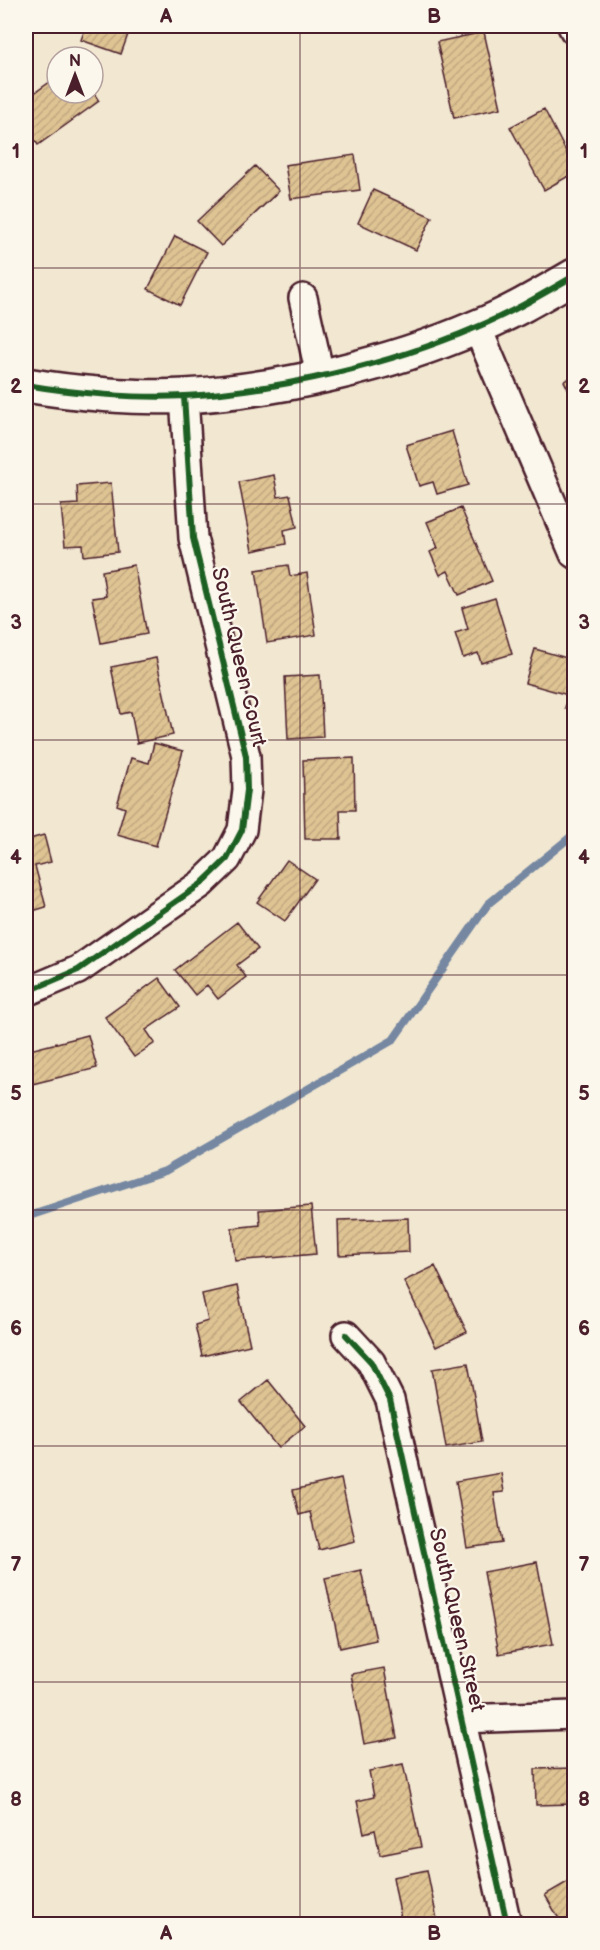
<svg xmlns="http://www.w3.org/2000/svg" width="600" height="1950" viewBox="0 0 600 1950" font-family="'Balsamiq Sans',sans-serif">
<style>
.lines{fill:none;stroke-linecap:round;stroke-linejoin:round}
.stream{stroke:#7487a1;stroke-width:8}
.building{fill:url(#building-hatch);stroke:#4a1f2b;stroke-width:1.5}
.minor-casing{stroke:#4a1f2b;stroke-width:32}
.tertiary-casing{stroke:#4a1f2b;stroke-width:38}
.minor{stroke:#fbf7ec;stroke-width:27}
.tertiary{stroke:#fbf7ec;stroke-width:33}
.cycleway-casing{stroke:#fbf7ec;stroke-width:10}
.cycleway{stroke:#1b5e20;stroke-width:6}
.grid{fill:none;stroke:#4a1f2b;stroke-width:1.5;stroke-opacity:0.55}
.labels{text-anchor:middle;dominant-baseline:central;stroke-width:4.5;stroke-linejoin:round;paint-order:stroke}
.street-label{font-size:21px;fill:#4a1f2b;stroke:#fbf7ec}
.neatline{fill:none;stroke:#4a1f2b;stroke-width:2}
.grid-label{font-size:20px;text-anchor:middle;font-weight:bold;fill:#4a1f2b}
</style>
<defs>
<pattern id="building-hatch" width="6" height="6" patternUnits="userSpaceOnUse" patternTransform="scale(1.5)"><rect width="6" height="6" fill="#dec393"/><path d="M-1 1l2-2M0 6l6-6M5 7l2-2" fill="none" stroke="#c0a77f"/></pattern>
</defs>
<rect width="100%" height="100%" fill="#f2e7d1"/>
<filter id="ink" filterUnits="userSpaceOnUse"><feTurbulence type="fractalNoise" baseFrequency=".0167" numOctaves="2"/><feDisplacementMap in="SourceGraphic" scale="12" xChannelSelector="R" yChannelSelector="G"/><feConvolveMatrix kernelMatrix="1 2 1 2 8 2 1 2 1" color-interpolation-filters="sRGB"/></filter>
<g filter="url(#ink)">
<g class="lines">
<path class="stream" d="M26 1217 165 1171 393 1040 488 904 574 834"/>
</g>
<path class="building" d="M86 26H131L121 54 81 40Z
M484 32 501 108 454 118 437 42Z
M57 77V93L93 92 99 101 38 145 26 128V99Z
M544 109 574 167V173L544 190 510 127Z
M355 155 360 190 291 199 285 165Z
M255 166 279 191 221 246 197 221Z
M373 190 432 217 416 250 358 223Z
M175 236 207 252 180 305 148 289Z
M574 376V401L564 381Z
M452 431 468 485 437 494 433 482 419 486 406 445Z
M274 475 278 497 290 495 297 527 284 530 286 544 252 551 239 482Z
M111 483 118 552 84 556 83 545 65 546 61 505 78 504 77 486Z
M461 508 492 581 459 595 448 571 440 575 430 552 438 548 427 522Z
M134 565 147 634 101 643 92 598 106 596 102 571Z
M288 565 290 576 307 573 316 635 267 643 256 570Z
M495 598 512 654 481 663 478 653 463 658 455 633 468 629 462 608Z
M535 649 574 660V710L565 708 568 695 525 683Z
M156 658 173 735 137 743 131 712 121 714 111 667Z
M320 675 323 737 288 739 285 677Z
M154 743 183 751 156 846 117 835 125 808 117 805 131 758 149 763Z
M354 758 355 810H340L341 839H305L303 760Z
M44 835 51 862 35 866 46 907 26 913V840Z
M287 860 315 879 285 921 257 902Z
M237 922 258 949 237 965 246 977 218 999 207 985 195 995 175 970Z
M159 978 180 1007 146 1030 155 1043 134 1057 105 1017Z
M88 1035 97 1068 32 1084 26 1051Z
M311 1206 316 1254 235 1261 232 1228 260 1225 259 1210Z
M408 1218 409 1252 339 1255 338 1220Z
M435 1266 467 1332 436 1347 404 1281Z
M237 1286 250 1345 202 1356 195 1325 208 1321 202 1294Z
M468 1363 482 1442 446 1448 432 1369Z
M268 1380 305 1426 278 1448 241 1402Z
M501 1473 504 1492 494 1493 502 1543 467 1548 456 1481Z
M341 1479 355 1541 319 1550 310 1512 299 1515 293 1490Z
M537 1562 553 1644 499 1654 484 1572Z
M361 1570 376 1640 340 1648 325 1578Z
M384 1668 397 1738 364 1744 351 1674Z
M403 1764 421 1847 380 1855 375 1830 364 1833 357 1801 374 1797 369 1771Z
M574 1768V1804L536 1805 535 1769Z
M427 1870 438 1924H402L393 1877Z
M574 1878V1924H562L545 1895Z"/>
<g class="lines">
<defs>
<path id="minor" d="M572 26 574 30
M303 298 320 375
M477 327 574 554
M26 992 78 970 201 884 227 859 242 830 247 790 246 756 193 538 184 396
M346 1335 371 1362 390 1400 507 1924
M462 1719 574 1715"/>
<path id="tertiary" d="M26 385C73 393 137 399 185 396 281 390 389 365 477 327 511 313 543 294 574 276"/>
</defs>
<use href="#minor" class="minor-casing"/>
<use href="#tertiary" class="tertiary-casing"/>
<use href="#minor" class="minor"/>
<use href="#tertiary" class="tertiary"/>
<defs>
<path id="cycleway" d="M26 385C73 393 137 399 185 396 281 390 389 365 477 327 511 313 543 294 574 276
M26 992 78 970 201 884 227 859 242 830 247 790 246 756 193 538 184 396
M346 1335 371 1362 390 1400 507 1924"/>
</defs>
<use href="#cycleway" class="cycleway-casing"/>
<use href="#cycleway" class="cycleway"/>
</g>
</g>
<path class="grid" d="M300 26V1924M26 268H574M26 504H574M26 740H574M26 975H574M26 1210H574M26 1446H574M26 1682H574"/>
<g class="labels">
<g class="street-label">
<text transform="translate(239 657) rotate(77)">South Queen Court</text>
<text transform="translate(457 1620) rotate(77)">South Queen Street</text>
</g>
</g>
<rect width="600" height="1950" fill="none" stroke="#fbf7ec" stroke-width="66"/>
<g transform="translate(75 75)"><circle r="28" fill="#fbf7ec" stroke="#b4a19f" stroke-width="1.5"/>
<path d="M0-4.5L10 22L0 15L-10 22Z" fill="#4a1f2b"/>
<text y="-9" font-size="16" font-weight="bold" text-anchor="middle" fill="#4a1f2b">N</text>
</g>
<rect x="33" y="33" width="534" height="1884" class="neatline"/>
<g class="grid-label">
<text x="166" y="23">A</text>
<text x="434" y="23">B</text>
<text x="16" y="158">1</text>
<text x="584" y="158">1</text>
<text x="16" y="393">2</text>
<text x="584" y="393">2</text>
<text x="16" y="629">3</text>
<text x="584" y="629">3</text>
<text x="16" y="864">4</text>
<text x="584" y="864">4</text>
<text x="16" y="1100">5</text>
<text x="584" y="1100">5</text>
<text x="16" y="1335">6</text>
<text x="584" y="1335">6</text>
<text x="16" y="1571">7</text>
<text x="584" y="1571">7</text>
<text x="16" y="1806">8</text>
<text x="584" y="1806">8</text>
<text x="166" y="1940">A</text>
<text x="434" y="1940">B</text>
</g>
</svg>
